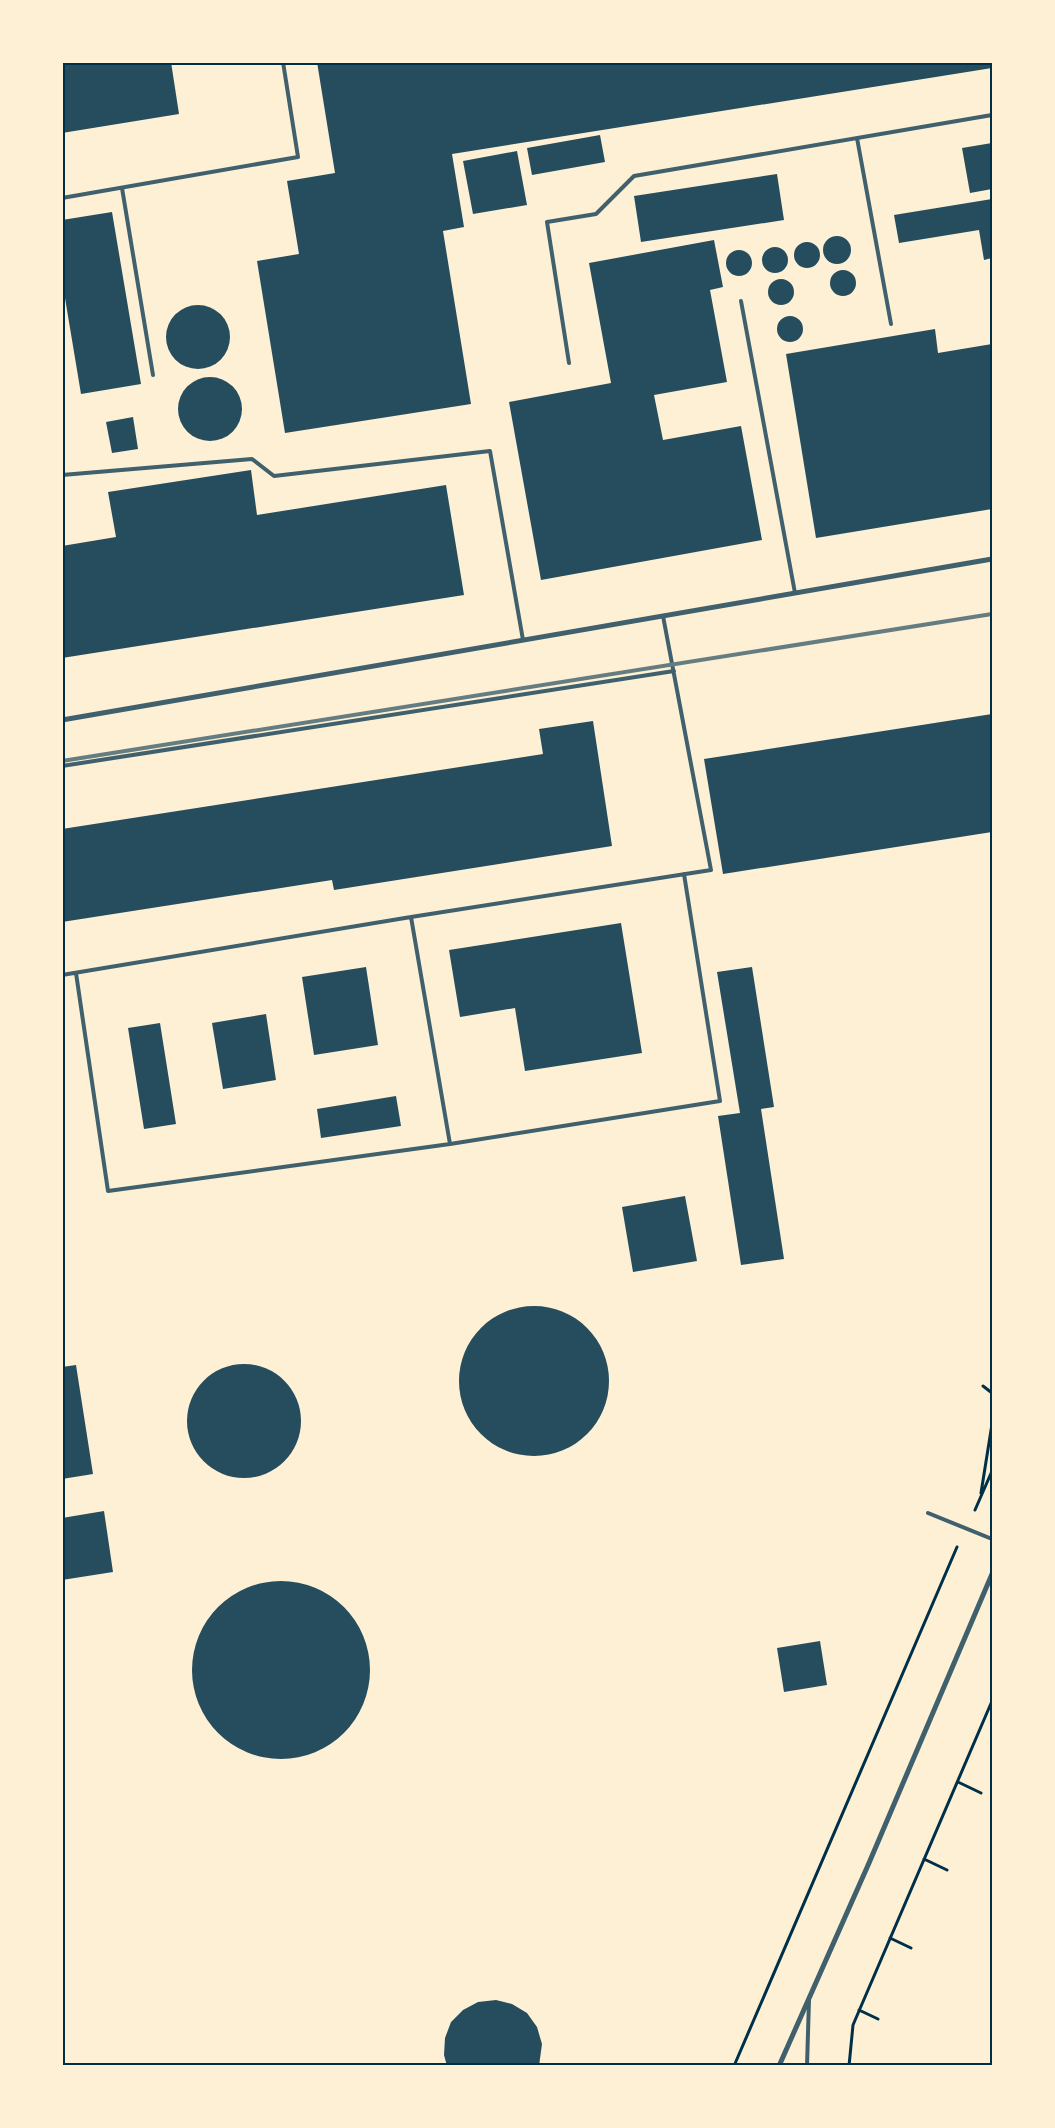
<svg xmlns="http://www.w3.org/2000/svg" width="1055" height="2128" viewBox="0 0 1055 2128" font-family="'Open Sans',sans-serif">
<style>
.building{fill:#264d5e}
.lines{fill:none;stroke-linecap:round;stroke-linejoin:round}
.path{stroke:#003049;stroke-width:3}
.service{stroke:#3f606c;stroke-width:4}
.minor{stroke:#3f606c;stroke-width:5}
.rail{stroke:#657d81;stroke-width:4}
.neatline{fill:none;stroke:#003049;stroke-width:2}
</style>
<rect width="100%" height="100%" fill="#fdf0d5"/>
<path class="building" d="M62 62H171L179 114 62 133Z
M317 62H992V68L452 154 464 227 443 231 471 404 285 433 257 261 299 254 287 181 335 173Z
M600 135 605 162 532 175 527 148Z
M992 143V189L970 193 962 148Z
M517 151 527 205 473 214 463 161Z
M777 174 784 220 641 242 634 196Z
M992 199V258L984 260 979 230 899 243 894 215Z
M112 212 141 384 81 394 62 280V220Z
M823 250a14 14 0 1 1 28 0a14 14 0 1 1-28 0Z
M714 240 723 287 710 290 727 382 654 395 663 440 741 426 762 540 541 580 509 402 611 383 589 263Z
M794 255a13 13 0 1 1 26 0a13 13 0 1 1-26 0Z
M762 260a13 13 0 1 1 26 0a13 13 0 1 1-26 0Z
M726 263a13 13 0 1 1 26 0a13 13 0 1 1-26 0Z
M830 283a13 13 0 1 1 26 0a13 13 0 1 1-26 0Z
M768 292a13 13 0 1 1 26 0a13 13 0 1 1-26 0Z
M166 337a32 32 0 1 1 64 0a32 32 0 1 1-64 0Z
M777 329a13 13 0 1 1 26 0a13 13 0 1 1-26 0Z
M935 329 938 353 992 344V509L816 538 786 354Z
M178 409a32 32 0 1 1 64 0a32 32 0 1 1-64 0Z
M133 417 138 449 112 453 106 422Z
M251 470 257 515 446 485 464 595 62 658V546L116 537 108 492Z
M992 714V832L723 874 704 759Z
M593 721 612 846 334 890 332 880 62 922V829L543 754 539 729Z
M621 923 642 1053 525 1071 515 1008 460 1017 449 950Z
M366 967 378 1045 314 1055 302 977Z
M752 967 774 1107 761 1109 784 1259 741 1265 718 1116 740 1113 717 972Z
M266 1014 276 1080 223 1089 212 1023Z
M160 1023 176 1124 144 1129 128 1028Z
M396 1096 401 1126 321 1138 317 1109Z
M685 1196 697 1261 633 1272 622 1207Z
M459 1381a75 75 0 1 1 150 0a75 75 0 1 1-150 0Z
M187 1421a57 57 0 1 1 114 0a57 57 0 1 1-114 0Z
M76 1365 93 1474 62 1479V1367Z
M104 1511 113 1572 62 1580V1518Z
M192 1670a89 89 0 1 1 178 0a89 89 0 1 1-178 0Z
M820 1641 827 1685 784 1692 777 1648Z
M496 2000 512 2004 527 2013 537 2027 542 2044 539 2066H447L444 2055 445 2038 451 2022 463 2010 478 2002Z"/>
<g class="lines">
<path class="path" d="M983 1386 992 1393
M981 1493 992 1424
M975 1510 992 1471
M958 1782 981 1793
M924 1859 947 1870
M890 1938 911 1948
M859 2010 878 2019
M734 2066 957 1547
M849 2066 853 2025 992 1701"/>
<path class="service" d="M857 138 891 324
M122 188 153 375
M62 198 298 157 283 62
M741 301 795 593
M569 363 547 222 596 214 634 176 992 115
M62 475 252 459 274 476 490 451 523 640
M62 766 674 671
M411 917 450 1144
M76 973 108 1191 450 1144 720 1101 684 874
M62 975 411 917 711 870 663 616
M928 1513 992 1539
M807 2066 809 2000"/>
<path class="minor" d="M62 720 992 559
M779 2066 869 1863 992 1574"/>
<path class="rail" d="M62 761 992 614"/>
</g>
<rect width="1055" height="2128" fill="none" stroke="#fdf0d5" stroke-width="128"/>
<rect x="64" y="64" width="927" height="2000" class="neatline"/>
</svg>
